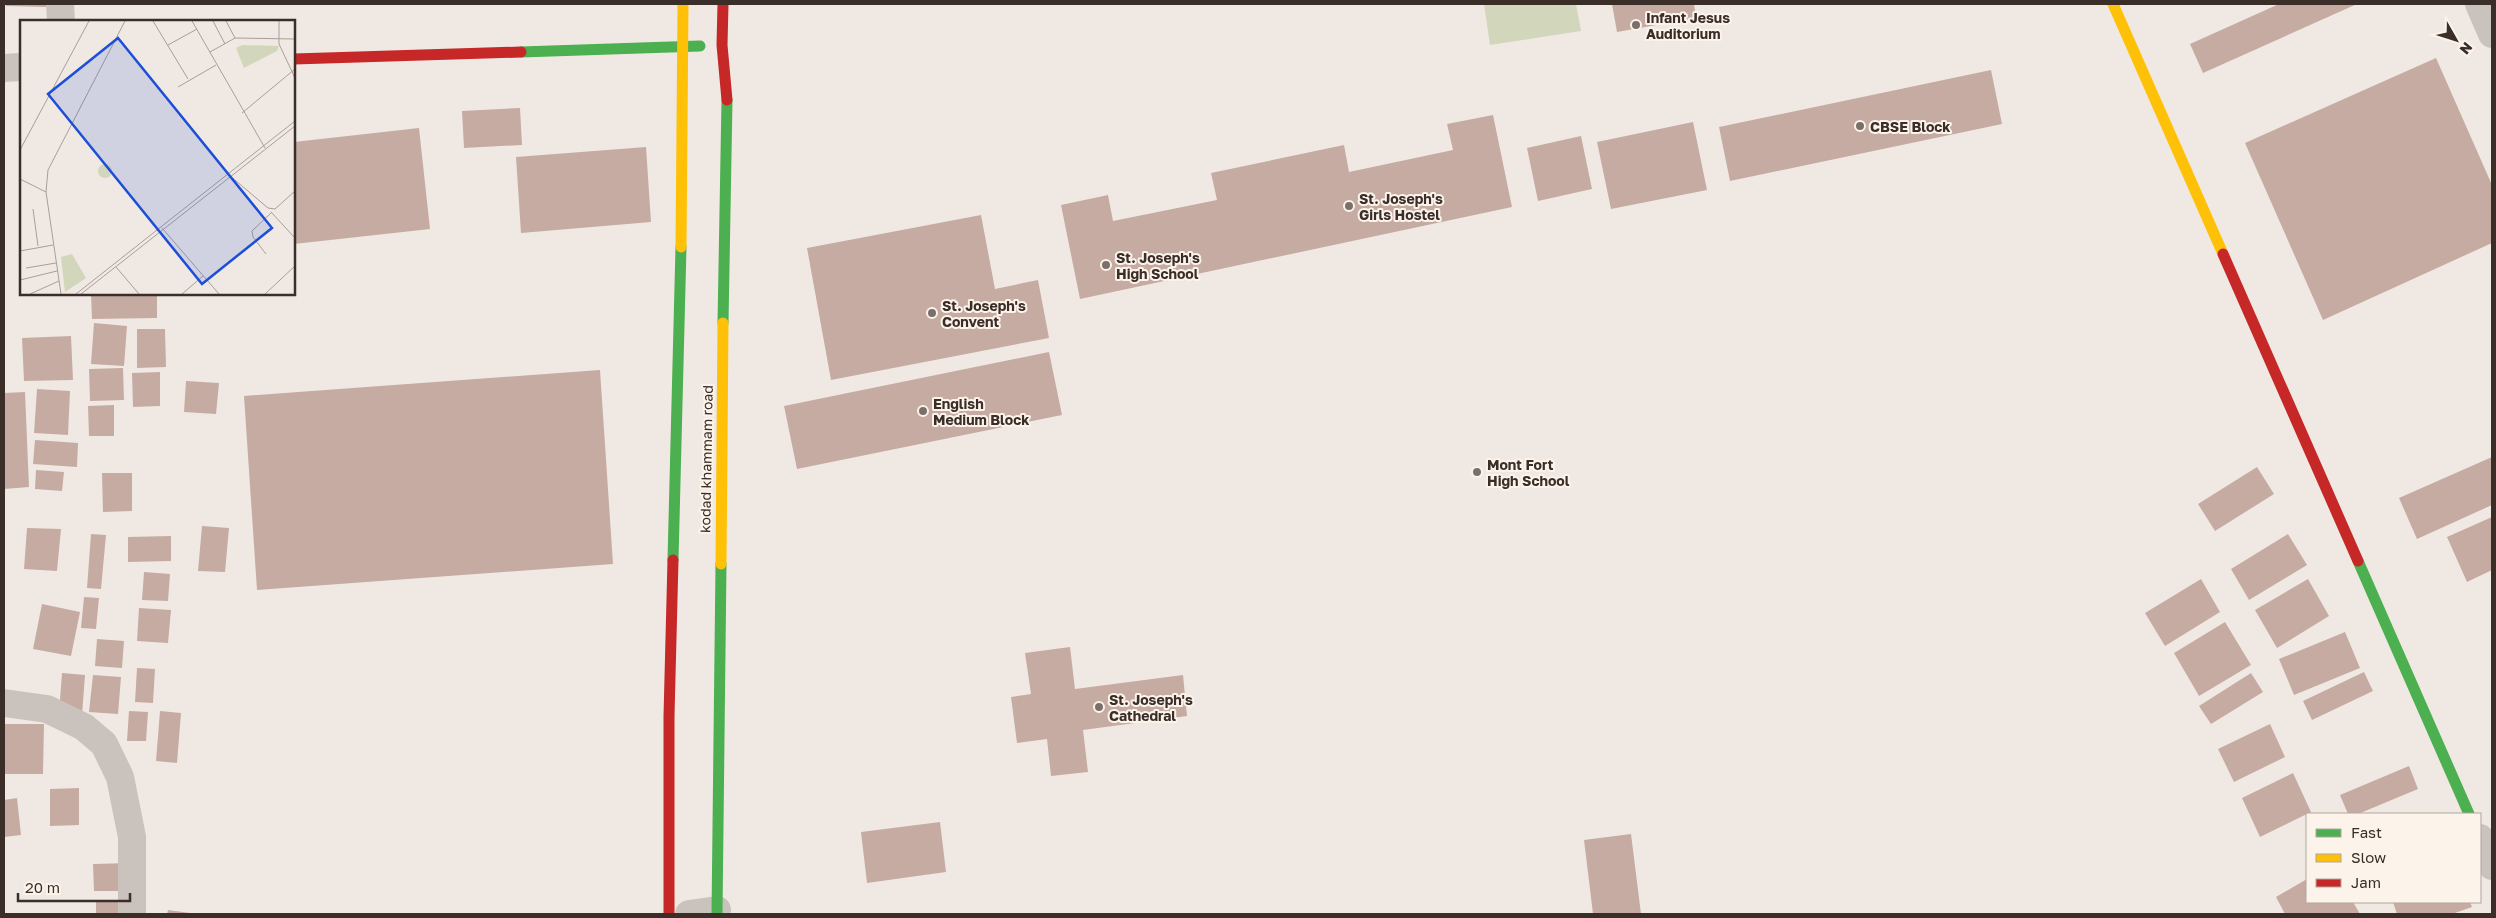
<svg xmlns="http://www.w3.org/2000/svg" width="2496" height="918" viewBox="0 0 2496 918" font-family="'Golos Text',sans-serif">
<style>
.green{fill:#d2d6bb}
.building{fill:#c6aba3}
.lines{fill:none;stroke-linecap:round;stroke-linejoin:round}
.street{stroke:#cac2bc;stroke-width:28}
.fast{stroke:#4caf50;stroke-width:11}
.slow{stroke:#ffc107;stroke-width:11}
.jam{stroke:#c62828;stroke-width:11}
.poi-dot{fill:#7a6f6a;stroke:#fcf4eb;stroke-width:2}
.labels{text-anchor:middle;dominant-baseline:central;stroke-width:4;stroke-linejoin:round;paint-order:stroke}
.poi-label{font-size:14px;font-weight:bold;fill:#3b2e29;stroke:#fcf4eb;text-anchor:start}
.street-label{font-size:14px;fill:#3b2e29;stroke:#fcf4eb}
.inset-road{fill:none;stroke:#a89e99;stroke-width:1}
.view{fill:#1d4ed8;fill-opacity:0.15;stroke:#1d4ed8;stroke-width:2.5}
.inset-edge{fill:none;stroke:#3b2e29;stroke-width:2.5}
</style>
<rect width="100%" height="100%" fill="#f0e9e3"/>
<path class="green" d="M1484 4H1576L1581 31 1490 45Z"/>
<path class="building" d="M6 4H46V7L6 6Z
M1612 4H1694L1696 18 1617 32Z
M2279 4H2357L2203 73 2190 44Z
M2436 58 2492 185V243L2323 320 2245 143Z
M1991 70 2002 124 1730 181 1719 127Z
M520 108 522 145 464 148 462 111Z
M1493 115 1512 207 1080 299 1061 205 1108 195 1113 221 1217 200 1211 173 1344 145 1349 172 1453 150 1447 124Z
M1693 122 1707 190 1611 209 1597 142Z
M419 128 430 229 294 244V142Z
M1581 136 1592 189 1538 201 1527 148Z
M646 147 651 222 521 233 516 157Z
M981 215 995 289 1038 280 1049 338 831 380 807 248Z
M91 294H157V318L92 319Z
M94 323 127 326 124 366 91 364Z
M137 329H165L166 367 137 368Z
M71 336 73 380 24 381 22 338Z
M1049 352 1062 415 797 469 784 406Z
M123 368 124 400 90 401 89 369Z
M600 370 613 564 257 590 244 396Z
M160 372V406L133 407 132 373Z
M186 381 219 383 216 414 184 412Z
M37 389 70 391 68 435 34 433Z
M25 392 29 487 4 489V393Z
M114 405V436H89L88 406Z
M35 440 78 443 77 467 33 464Z
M2492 457V505L2417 539 2399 498Z
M2257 467 2274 494 2215 531 2198 504Z
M36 470 64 472 62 491 35 489Z
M102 473H132V511L103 512Z
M2492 517V570L2467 582 2447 537Z
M202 526 229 528 225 572 198 571Z
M27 528 61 529 57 571 24 569Z
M91 534 106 535 101 589 87 588Z
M2288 534 2307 565 2249 600 2231 569Z
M171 536V561L128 562V537Z
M144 572 170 574 168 601 142 600Z
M2201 579 2220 612 2165 646 2145 613Z
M2308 579 2329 616 2277 648 2255 610Z
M84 597 99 598 96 629 81 628Z
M42 604 80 612 71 656 33 649Z
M139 608 171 610 168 643 137 641Z
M2225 622 2251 665 2199 696 2174 653Z
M2345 632 2360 668 2294 695 2279 659Z
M97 639 124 641 122 668 95 666Z
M1070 647 1075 689 1183 675 1187 716 1083 730 1088 772 1051 776 1047 739 1017 743 1011 697 1031 694 1025 653Z
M137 668 155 669 153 703 135 702Z
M2364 672 2373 691 2312 720 2303 701Z
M62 673 85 675 82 715 59 713Z
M2251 673 2263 692 2211 724 2199 706Z
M93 675 121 677 118 714 89 712Z
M129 711 148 712 146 741H127Z
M160 711 181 713 177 763 156 761Z
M4 724H44L43 774H4Z
M2270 724 2285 757 2234 782 2218 749Z
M2409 766 2418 789 2358 814H2348L2340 795Z
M2293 773 2311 812 2260 837 2242 798Z
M79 788V825L50 826V789Z
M17 798 21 835 4 837V800Z
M940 822 946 872 867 883 861 832Z
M1631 834 1641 914H1593L1584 840Z
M131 863V891H94L93 864Z
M2307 879V902H2353L2360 914H2285L2276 897Z
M128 901V914H96V902Z
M2393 902H2470L2472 907 2452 914H2397Z
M168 910 190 913V914H167Z"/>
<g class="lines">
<path class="street" d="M60 4 61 21
M2479 4 2492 34
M4 68 21 67
M4 703 47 709 84 727 104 744 120 777 132 837V914
M2480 838 2492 866
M689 914 717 910"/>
<path class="fast" d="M521 52 700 46
M723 323 727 100
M673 560 681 247
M2358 561 2469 814
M717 914 721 564"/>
<path class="slow" d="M2113 4 2223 254
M681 247 683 4
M721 564 723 323"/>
<path class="jam" d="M723 4 722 45 727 100
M294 59 521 52
M2223 254 2358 561
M669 914V716L673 560"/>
</g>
<g class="poi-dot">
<circle cx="1636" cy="25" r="5"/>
<circle cx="1860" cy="126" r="5"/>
<circle cx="1349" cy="206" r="5"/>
<circle cx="1106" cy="265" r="5"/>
<circle cx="932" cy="313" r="5"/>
<circle cx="923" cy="411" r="5"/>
<circle cx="1477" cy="472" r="5"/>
<circle cx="1099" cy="707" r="5"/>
</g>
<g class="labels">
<g class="poi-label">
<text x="1646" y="17">Infant Jesus<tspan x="1646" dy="16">Auditorium</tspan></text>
<text x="1870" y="126">CBSE Block</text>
<text x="1359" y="198">St. Joseph's<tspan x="1359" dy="16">Girls Hostel</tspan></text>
<text x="1116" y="257">St. Joseph's<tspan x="1116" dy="16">High School</tspan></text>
<text x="942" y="305">St. Joseph's<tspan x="942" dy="16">Convent</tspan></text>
<text x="933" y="403">English<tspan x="933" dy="16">Medium Block</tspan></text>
<text x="1487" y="464">Mont Fort<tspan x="1487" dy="16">High School</tspan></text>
<text x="1109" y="699">St. Joseph's<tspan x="1109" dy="16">Cathedral</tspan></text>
</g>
<g class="street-label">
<text transform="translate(706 459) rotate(-89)">kodad khammam road</text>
</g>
</g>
<g transform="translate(20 20)">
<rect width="275" height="275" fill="#f0e9e3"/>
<path d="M222 25 259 26 257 31 224 48 216 28ZM78 151a7 7 0 1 1 14 0a7 7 0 1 1-14 0ZM52 234 66 258 45 272 41 237Z" fill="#d2d6bb"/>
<path class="inset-road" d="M133 1 168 59M172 1 245 128M193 1 205 24M206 1 215 18M259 1V24L275 58M148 25 177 9M190 32 215 18 275 19M158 67 196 45M222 93 275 49M0 130 69 1M209 155 248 188 255 189 275 171M0 159 26 172 41 274M26 172 28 150 105 1M13 189 18 226M251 192 275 218M142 208 199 274M0 231 33 225M246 234 233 217 232 211 252 192M96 247 119 274M6 248 36 243M0 260 37 251M10 274 39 261M56 274 275 101M61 274 275 106M162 274 183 256M245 274 275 246"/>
<path class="view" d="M98 18 252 208 182 264 28 74Z"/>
<rect width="275" height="275" class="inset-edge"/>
</g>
<rect width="2496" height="918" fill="none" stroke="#3b2e29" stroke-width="10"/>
<rect x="2306" y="813" width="175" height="90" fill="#fcf4eb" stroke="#afa59d"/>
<rect x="2316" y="829" width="25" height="8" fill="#4caf50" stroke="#afa59d"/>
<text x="2351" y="838" font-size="15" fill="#3b2e29">Fast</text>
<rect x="2316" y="854" width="25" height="8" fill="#ffc107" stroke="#afa59d"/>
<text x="2351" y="863" font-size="15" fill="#3b2e29">Slow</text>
<rect x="2316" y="879" width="25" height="8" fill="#c62828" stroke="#afa59d"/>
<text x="2351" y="888" font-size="15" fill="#3b2e29">Jam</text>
<g transform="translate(2456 40) rotate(129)" stroke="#fcf4eb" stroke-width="4" paint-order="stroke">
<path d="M0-4L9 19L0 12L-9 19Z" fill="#3b2e29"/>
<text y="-8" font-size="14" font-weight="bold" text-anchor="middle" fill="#3b2e29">N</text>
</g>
<path d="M18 893v8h112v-8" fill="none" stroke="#3b2e29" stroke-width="2.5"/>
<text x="25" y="893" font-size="15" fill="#3b2e29" stroke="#fcf4eb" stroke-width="4" paint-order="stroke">20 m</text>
</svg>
